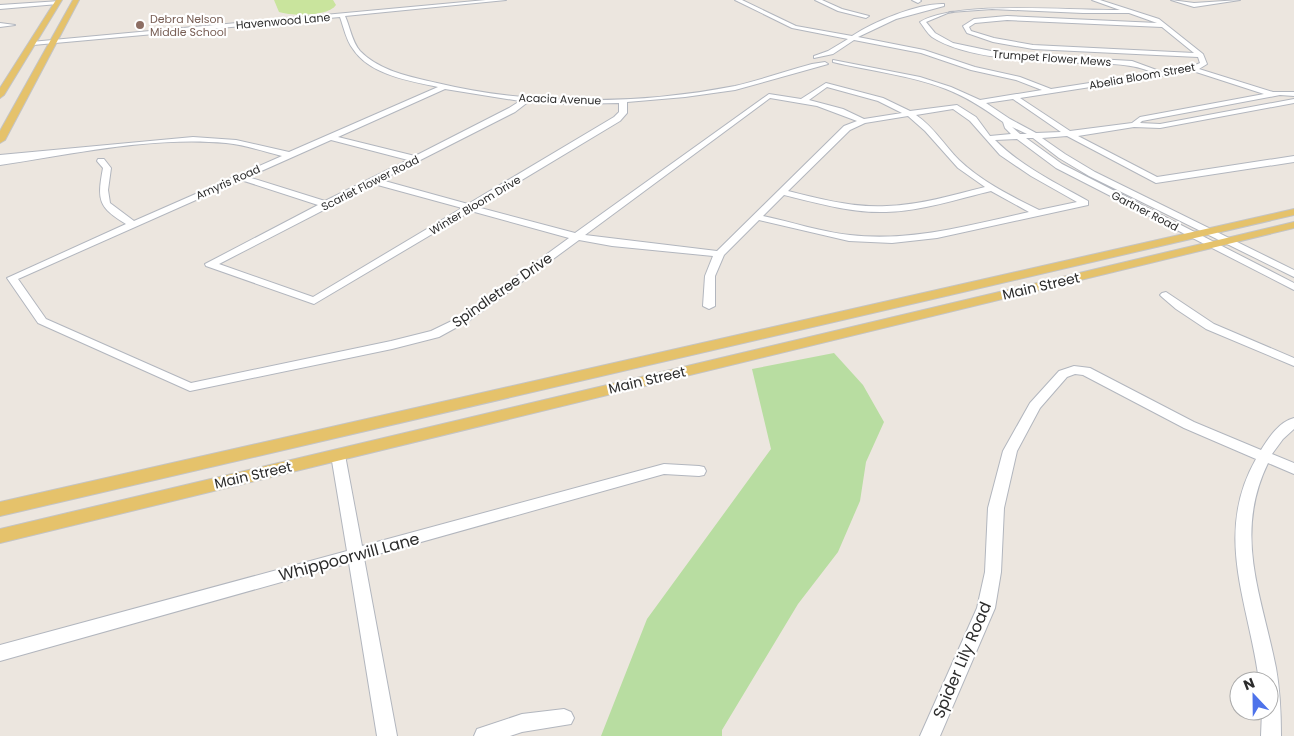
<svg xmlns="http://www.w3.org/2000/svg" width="1294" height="736" viewBox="0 0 1294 736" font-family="Poppins,sans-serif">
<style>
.green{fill:#b8dda1}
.pitch{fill:#c9e49d}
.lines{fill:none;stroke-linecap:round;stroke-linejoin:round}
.minor-casing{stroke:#b2b6be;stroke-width:2}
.major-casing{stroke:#c4c4c4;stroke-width:2}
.minor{fill:#fff;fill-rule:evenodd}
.major{fill:#e5c26b;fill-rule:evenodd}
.education-dot{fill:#8d6e63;stroke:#fff;stroke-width:2}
.labels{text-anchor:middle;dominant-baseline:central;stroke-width:4.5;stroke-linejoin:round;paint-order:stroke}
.far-education-label{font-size:11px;fill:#785e54;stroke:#fff;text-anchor:start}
.far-street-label{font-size:11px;fill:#2c2c2c;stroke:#fff}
.street-label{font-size:14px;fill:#2c2c2c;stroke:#fff}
.near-street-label{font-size:16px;fill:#2c2c2c;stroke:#fff}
</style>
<rect width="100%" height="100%" fill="#ece6df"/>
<path class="green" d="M834 353 863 385 884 422 866 462 860 501 838 552 798 604 722 730V736H601L647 619 771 449 752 369Z"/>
<path class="pitch" d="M274 0H333L336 5C328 17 291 16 279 12Z"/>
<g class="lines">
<defs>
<path id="minor" d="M486 0H506L345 16C350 27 352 42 360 51 379 71 411 77 437 83 533 106 638 105 735 86 761 80 786 71 812 64L825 62 828 64 735 90 685 97 627 102V113L620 121 477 207 575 233 769 94 801 99 826 83 883 98 910 111 957 105 976 117 990 136 1011 134 1005 128 1003 122C985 109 967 97 946 89 910 75 870 71 833 62V60L920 77 951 87 980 100 1042 90 1016 80 971 70 921 53 854 40 833 54 814 58V56L828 51 848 39 792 28 735 0H742L796 26 852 36C873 22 918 3 944 4V6L896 19 858 37 924 50 975 67 1020 77 1051 89 1154 73C1132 63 1110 64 1086 63 1042 61 969 61 932 37 927 33 924 27 920 22 957 0 1071 11 1120 10L1092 0H1100L1159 19 1203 54 1207 64 1199 69 1273 92H1294V96L1280 95 1142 121 1140 123 1160 124 1294 99V103L1160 128 1134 127 1078 136 1157 177 1294 156V162L1156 183 1067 136 1042 138 1065 154 1095 172 1294 270V277L1089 176 1059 158 1033 138H1026L1062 164 1294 283V290L1056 168 1017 139 995 140C1021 166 1056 183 1088 201V205L937 238 892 243 849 241 759 220 724 255 715 276V306L709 309 703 306 705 276 713 256 612 246 579 240 470 320 439 337 392 349 190 391 38 323 7 278 126 224C98 207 97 200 103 168L97 161 98 159H104L111 168 108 190 110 203 134 221 282 156C263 151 245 145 226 143 153 136 72 154 0 165V155L193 137 236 140 289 152 438 87C410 81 370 75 353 49 346 40 344 28 340 17L33 45 31 42ZM992 9 1083 13H1129L1157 23 1007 16 974 19 963 26 967 33 993 42 1033 49 1198 57 1200 63 1191 67 1162 72 1132 61 1005 54 953 43 935 33 926 22 950 12ZM1007 20 1162 27 1194 53 1033 45 994 38 971 31 969 27 975 23ZM1193 71 1264 94 1140 117 1132 123 1070 131 1020 98ZM827 87 878 101 902 113 864 119 843 109 809 100ZM445 89 520 101 509 108 415 156 338 137ZM770 98 817 106 857 121 844 126 717 251 585 235ZM1013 99 1061 132 1036 133 1010 119 986 103ZM528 102 571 104 619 103V112L614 117 468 204 381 180 515 112ZM953 109 970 121 1000 155 1031 176 1077 202 1039 210C1011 196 982 182 959 160 944 145 934 127 916 115ZM908 116 925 131 958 168 985 187C953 195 920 205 887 206 853 208 821 199 788 191L850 130 865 123ZM1012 127 1027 134H1020ZM331 140 408 160 325 201 248 177ZM241 180 318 205 205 264 206 266 314 304 471 211 569 238 462 316 431 331 391 341 191 383 46 319 18 279ZM374 184 462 208 313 297 219 264ZM991 191 1029 212C970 225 911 242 850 235 821 232 792 222 763 216L784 195C817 203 851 213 886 212 922 211 957 199 991 191Z
M815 0H822L842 9 869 16 866 18 838 11Z
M912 0H920L921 1 918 3Z
M1171 0 1194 3 1240 0 1194 7Z
M60 1 58 4 0 9V5Z
M0 23 15 25 0 27Z
M1166 292 1214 324 1294 358V366L1206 329 1176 309 1162 297 1160 295 1162 293Z
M1074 366 1090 368 1194 422 1261 450C1269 437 1279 422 1294 418V429L1283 439 1272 454 1294 463V474L1268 463C1233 535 1262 596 1276 668 1280 691 1281 713 1281 736H1261L1262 711H1269V681H1259C1249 603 1213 535 1256 459L1184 428 1083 375 1075 374 1067 377 1040 408 1017 451 1004 508 1001 572 995 608 940 736H920L977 608 985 572 988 508 1003 451 1030 403 1059 371Z
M338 450 343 452 345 455 362 546 664 464 699 466 704 467 706 471 704 475 699 476 664 474 364 558 397 736H377L349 563 0 661V645L347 551 331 455 333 452Z
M564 709 571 712 574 718 571 724 522 732 510 736H474L477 729 522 714Z"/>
<path id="major" d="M56 0H62L4 95 0 98V88Z
M73 0H79L5 140 0 143V131Z
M1294 209V215L0 516V502Z
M1294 222V228L0 543V529Z"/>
</defs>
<use href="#minor" class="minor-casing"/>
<use href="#major" class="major-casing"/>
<use href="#minor" class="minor"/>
<use href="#major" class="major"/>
</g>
<circle class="education-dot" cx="140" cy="25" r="5"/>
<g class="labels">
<g class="far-education-label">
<text x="150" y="19">Debra Nelson<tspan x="150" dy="13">Middle School</tspan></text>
</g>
<g class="far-street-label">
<text transform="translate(283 21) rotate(-5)">Havenwood Lane</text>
<text transform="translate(1052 58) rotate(4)">Trumpet Flower Mews</text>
<text transform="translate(1142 76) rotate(-10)">Abelia Bloom Street</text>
<text transform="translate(560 99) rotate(2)">Acacia Avenue</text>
<text transform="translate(228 182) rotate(-24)">Amyris Road</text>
<text transform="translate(370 183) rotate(-27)">Scarlet Flower Road</text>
<text transform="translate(475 205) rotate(-31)">Winter Bloom Drive</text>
<text transform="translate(1145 211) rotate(27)">Gartner Road</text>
</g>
<g class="street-label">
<text transform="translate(1041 286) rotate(-13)">Main Street</text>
<text transform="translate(502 290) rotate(-35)">Spindletree Drive</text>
<text transform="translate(647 380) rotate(-13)">Main Street</text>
<text transform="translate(253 475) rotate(-13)">Main Street</text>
</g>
<g class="near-street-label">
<text transform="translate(349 557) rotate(-15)">Whippoorwill Lane</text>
<text transform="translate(962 660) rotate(-67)">Spider Lily Road</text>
</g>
</g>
<g transform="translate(1254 696) rotate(338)"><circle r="24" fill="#ffffff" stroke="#ababab"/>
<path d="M0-4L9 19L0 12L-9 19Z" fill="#4e73ea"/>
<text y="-8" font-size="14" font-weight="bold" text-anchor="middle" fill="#2c2c2c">N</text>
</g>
</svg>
